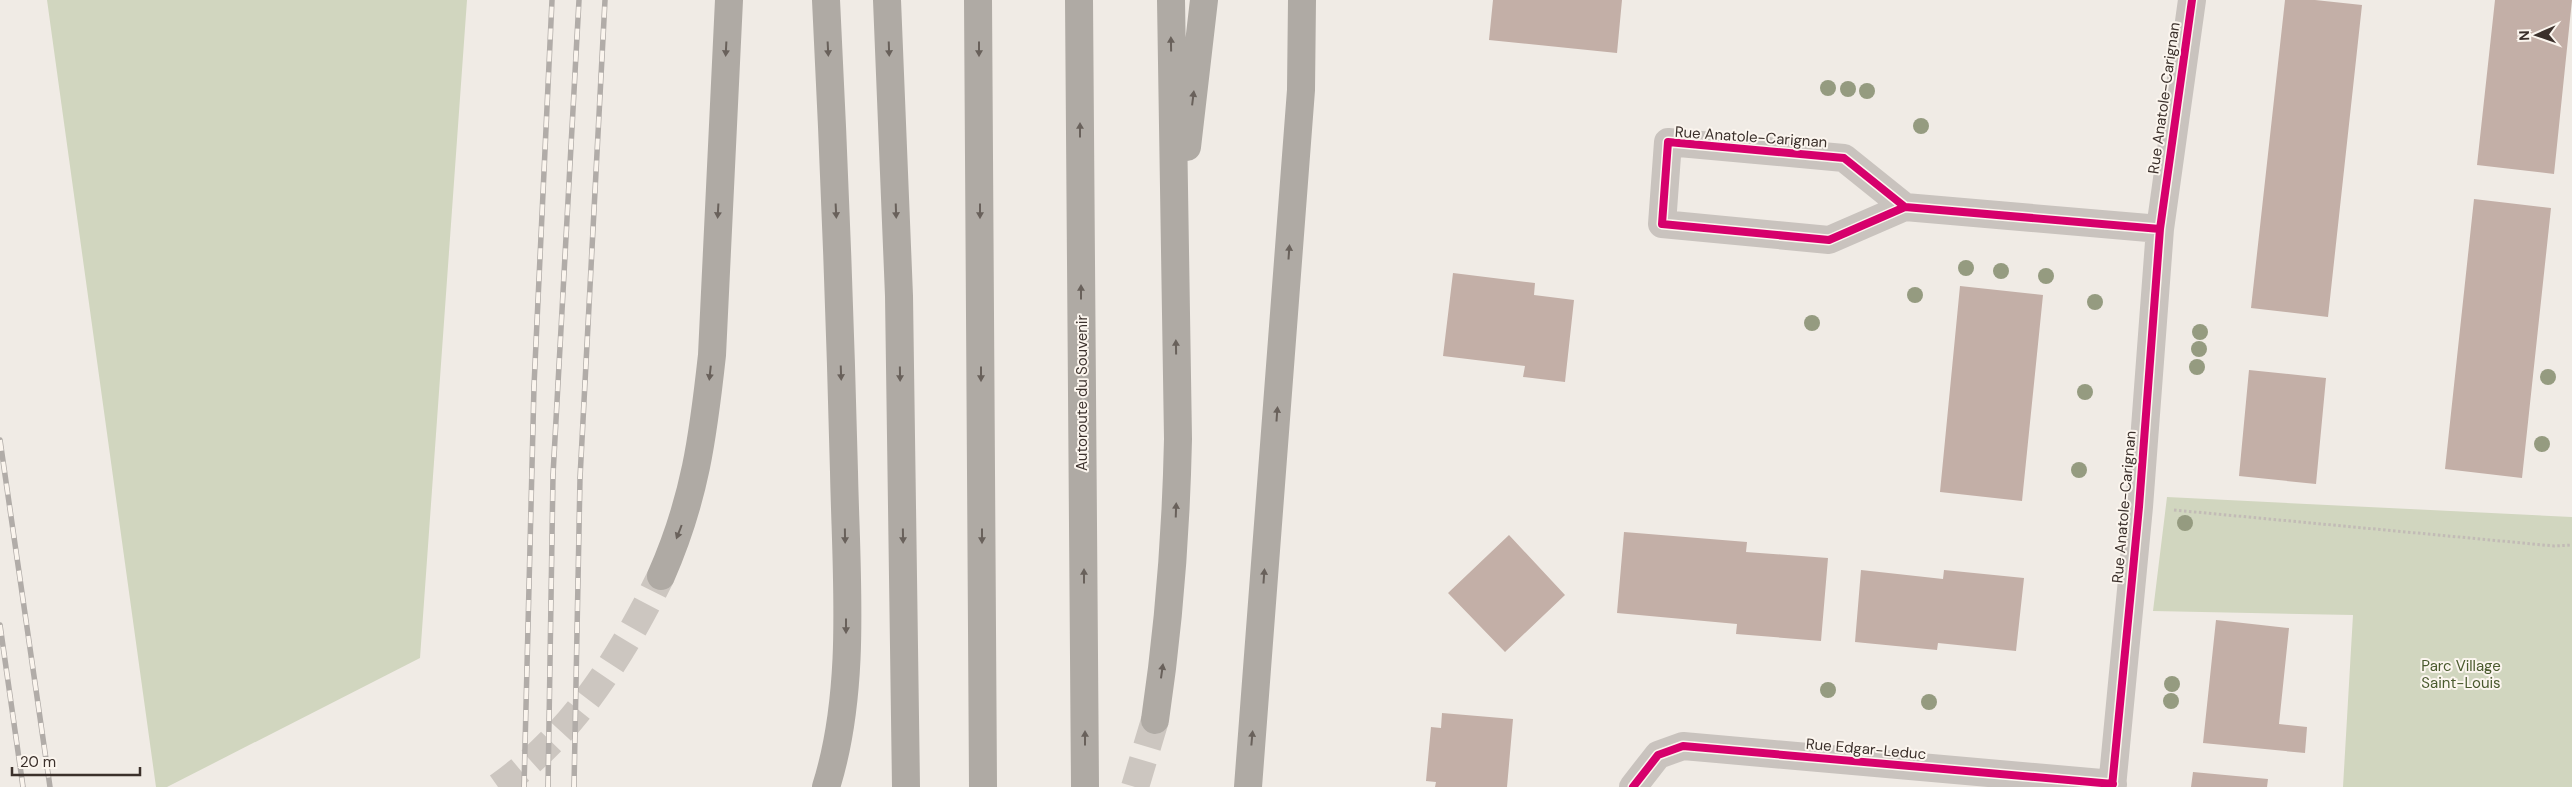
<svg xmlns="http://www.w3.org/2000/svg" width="2572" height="787" viewBox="0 0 2572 787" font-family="'DM Sans',sans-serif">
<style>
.green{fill:#d1d6bf}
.building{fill:#c3afa7}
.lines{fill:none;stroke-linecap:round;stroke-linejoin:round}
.motorway-tunnel{stroke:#ccc6c0;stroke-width:28;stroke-dasharray:28 14;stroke-linecap:butt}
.path{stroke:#c2bbb6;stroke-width:3;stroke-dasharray:2.5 2.5;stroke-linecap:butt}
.minor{stroke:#c9c3be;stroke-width:28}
.motorway{stroke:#afaaa4;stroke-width:28}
.rail-casing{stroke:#b1aca8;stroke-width:5.5}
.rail{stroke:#fbf5ee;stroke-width:4;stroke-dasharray:11;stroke-linecap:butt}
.cycleway-casing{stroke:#fbf5ee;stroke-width:11}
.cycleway{stroke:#d6006c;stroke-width:8}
.tree{fill:#959b80}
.oneway{fill:#69615b}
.labels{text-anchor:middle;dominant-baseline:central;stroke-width:4;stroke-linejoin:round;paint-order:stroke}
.street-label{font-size:15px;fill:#3b302b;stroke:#fbf5ee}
.park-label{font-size:15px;fill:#4a5a2e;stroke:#fbf5ee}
</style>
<rect width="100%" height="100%" fill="#f0ebe5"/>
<path class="green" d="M47 0H467L420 658 167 787H156Z
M2167 497 2572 517V787H2343L2353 615 2153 611Z"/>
<path class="building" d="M1493 0H1622L1617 53 1489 40Z
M2285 0H2315L2362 5 2328 317 2251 308Z
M2495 0H2572L2554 174 2477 165Z
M2474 199 2551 208 2522 478 2445 469Z
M1453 273 1535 283 1534 295 1574 300 1565 382 1523 377 1525 366 1443 356Z
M1960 286 2043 295 2022 501 1940 492Z
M2249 370 2326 378 2316 484 2239 476Z
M1624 532 1747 542 1746 552 1828 558 1821 641 1736 634 1737 624 1617 613Z
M1509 535 1565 595 1505 652 1448 593Z
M1861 570 1943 579 1944 570 2024 578 2016 651 1938 643 1937 650 1855 642Z
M2216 620 2289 628 2279 724 2307 727 2305 753 2203 743Z
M1442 713 1513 719 1507 787H1435L1436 782 1426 781 1431 727 1441 728Z
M2193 772 2268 779 2267 787H2191Z"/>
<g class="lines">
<path class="motorway-tunnel" d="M498 787C572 735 622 656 661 576
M1135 787 1155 720"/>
<path class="path" d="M2174 510 2554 546 2572 545"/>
<path class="minor" d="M1905 207 1829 240 1662 224 1668 142 1844 158 1905 207 2160 229
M1633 787 1658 755 1683 746 2113 784
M2112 787 2139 507 2160 229 2192 0"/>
<path class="motorway" d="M887 0 899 296 906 787
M978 0 983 787
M1079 0 1085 787
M1187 147 1204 0
M661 576C695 499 703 437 712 355L729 0
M1155 720C1169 626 1176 533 1178 439L1171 0
M826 787C857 689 846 574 844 472 840 314 834 157 826 0
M1248 787 1301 90 1302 0"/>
<defs>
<path id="rail" d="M0 440 50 787
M0 625 23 787
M524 787 534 386 552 0
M548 787 553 475 579 0
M574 787 580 478 605 0"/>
</defs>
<use href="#rail" class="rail-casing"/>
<use href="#rail" class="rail"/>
<defs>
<path id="cycleway" d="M1905 207 1829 240 1662 224 1668 142 1844 158 1905 207 2160 229
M1633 787 1658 755 1683 746 2113 784
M2112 787 2139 507 2160 229 2192 0"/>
</defs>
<use href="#cycleway" class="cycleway-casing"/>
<use href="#cycleway" class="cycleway"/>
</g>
<g class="tree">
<circle cx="1828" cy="88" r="8"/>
<circle cx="1848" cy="89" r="8"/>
<circle cx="1867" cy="91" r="8"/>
<circle cx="1921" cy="126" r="8"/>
<circle cx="1966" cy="268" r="8"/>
<circle cx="2001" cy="271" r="8"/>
<circle cx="2046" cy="276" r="8"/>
<circle cx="1915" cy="295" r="8"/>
<circle cx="2095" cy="302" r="8"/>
<circle cx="1812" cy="323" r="8"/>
<circle cx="2200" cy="332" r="8"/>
<circle cx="2199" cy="349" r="8"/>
<circle cx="2197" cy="367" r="8"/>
<circle cx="2548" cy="377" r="8"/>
<circle cx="2085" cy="392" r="8"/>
<circle cx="2542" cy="444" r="8"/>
<circle cx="2079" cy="470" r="8"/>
<circle cx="2185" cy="523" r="8"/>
<circle cx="2172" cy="684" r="8"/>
<circle cx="1828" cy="690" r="8"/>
<circle cx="2171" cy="701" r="8"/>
<circle cx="1929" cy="702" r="8"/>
</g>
<defs><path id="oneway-solid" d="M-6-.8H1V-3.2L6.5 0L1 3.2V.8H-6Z" transform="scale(1.25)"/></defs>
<g class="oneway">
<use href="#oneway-solid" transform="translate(1171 44) rotate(-91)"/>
<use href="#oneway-solid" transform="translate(726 49) rotate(93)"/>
<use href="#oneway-solid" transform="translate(828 49) rotate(87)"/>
<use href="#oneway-solid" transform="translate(889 49) rotate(88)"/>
<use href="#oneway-solid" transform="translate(979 49) rotate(90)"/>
<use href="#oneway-solid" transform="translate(1193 98) rotate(-83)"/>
<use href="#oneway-solid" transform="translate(1080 130) rotate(-90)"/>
<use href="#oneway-solid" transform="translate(718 211) rotate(93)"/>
<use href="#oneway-solid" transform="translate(836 211) rotate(87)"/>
<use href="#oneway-solid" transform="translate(896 211) rotate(88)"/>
<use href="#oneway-solid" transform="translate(980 211) rotate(90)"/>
<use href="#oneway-solid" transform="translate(1289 252) rotate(-86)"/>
<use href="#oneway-solid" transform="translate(1081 292) rotate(-90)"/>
<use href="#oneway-solid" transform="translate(1176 347) rotate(-91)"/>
<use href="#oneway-solid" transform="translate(710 373) rotate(96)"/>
<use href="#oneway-solid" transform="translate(841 373) rotate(88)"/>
<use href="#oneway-solid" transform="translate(900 374) rotate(89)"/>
<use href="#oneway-solid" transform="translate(981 374) rotate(90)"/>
<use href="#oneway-solid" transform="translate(1277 414) rotate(-86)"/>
<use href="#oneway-solid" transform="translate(1176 510) rotate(-88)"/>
<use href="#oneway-solid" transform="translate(679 532) rotate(111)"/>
<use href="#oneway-solid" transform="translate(845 536) rotate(89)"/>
<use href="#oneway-solid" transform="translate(903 536) rotate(89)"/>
<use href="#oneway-solid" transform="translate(982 536) rotate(90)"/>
<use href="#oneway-solid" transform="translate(1084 576) rotate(-90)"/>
<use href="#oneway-solid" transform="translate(1264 576) rotate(-86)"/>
<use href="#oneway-solid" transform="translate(846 626) rotate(90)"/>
<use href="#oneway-solid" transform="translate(1162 671) rotate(-82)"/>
<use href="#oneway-solid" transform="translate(1085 738) rotate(-90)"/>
<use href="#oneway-solid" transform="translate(1252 738) rotate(-85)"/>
</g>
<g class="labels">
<g class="street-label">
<text transform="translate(2164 98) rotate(-82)">Rue Anatole-Carignan</text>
<text transform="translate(1751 137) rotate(4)">Rue Anatole-Carignan</text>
<text transform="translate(1082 393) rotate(-90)">Autoroute du Souvenir</text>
<text transform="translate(2124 507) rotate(-85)">Rue Anatole-Carignan</text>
<text transform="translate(1866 749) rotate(5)">Rue Edgar-Leduc</text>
</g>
<g class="park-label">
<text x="2461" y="666">Parc Village<tspan x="2461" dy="17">Saint-Louis</tspan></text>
</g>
</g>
<g transform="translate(2537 35) rotate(268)" stroke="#fbf5ee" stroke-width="4" paint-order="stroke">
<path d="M0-4L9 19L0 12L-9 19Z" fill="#3b302b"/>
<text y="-8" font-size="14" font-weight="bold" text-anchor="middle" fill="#3b302b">N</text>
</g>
<path d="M12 767v8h128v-8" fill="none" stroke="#3b302b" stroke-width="2.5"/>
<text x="20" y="767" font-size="15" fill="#3b302b" stroke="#fbf5ee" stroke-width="4" paint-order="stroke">20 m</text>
</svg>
